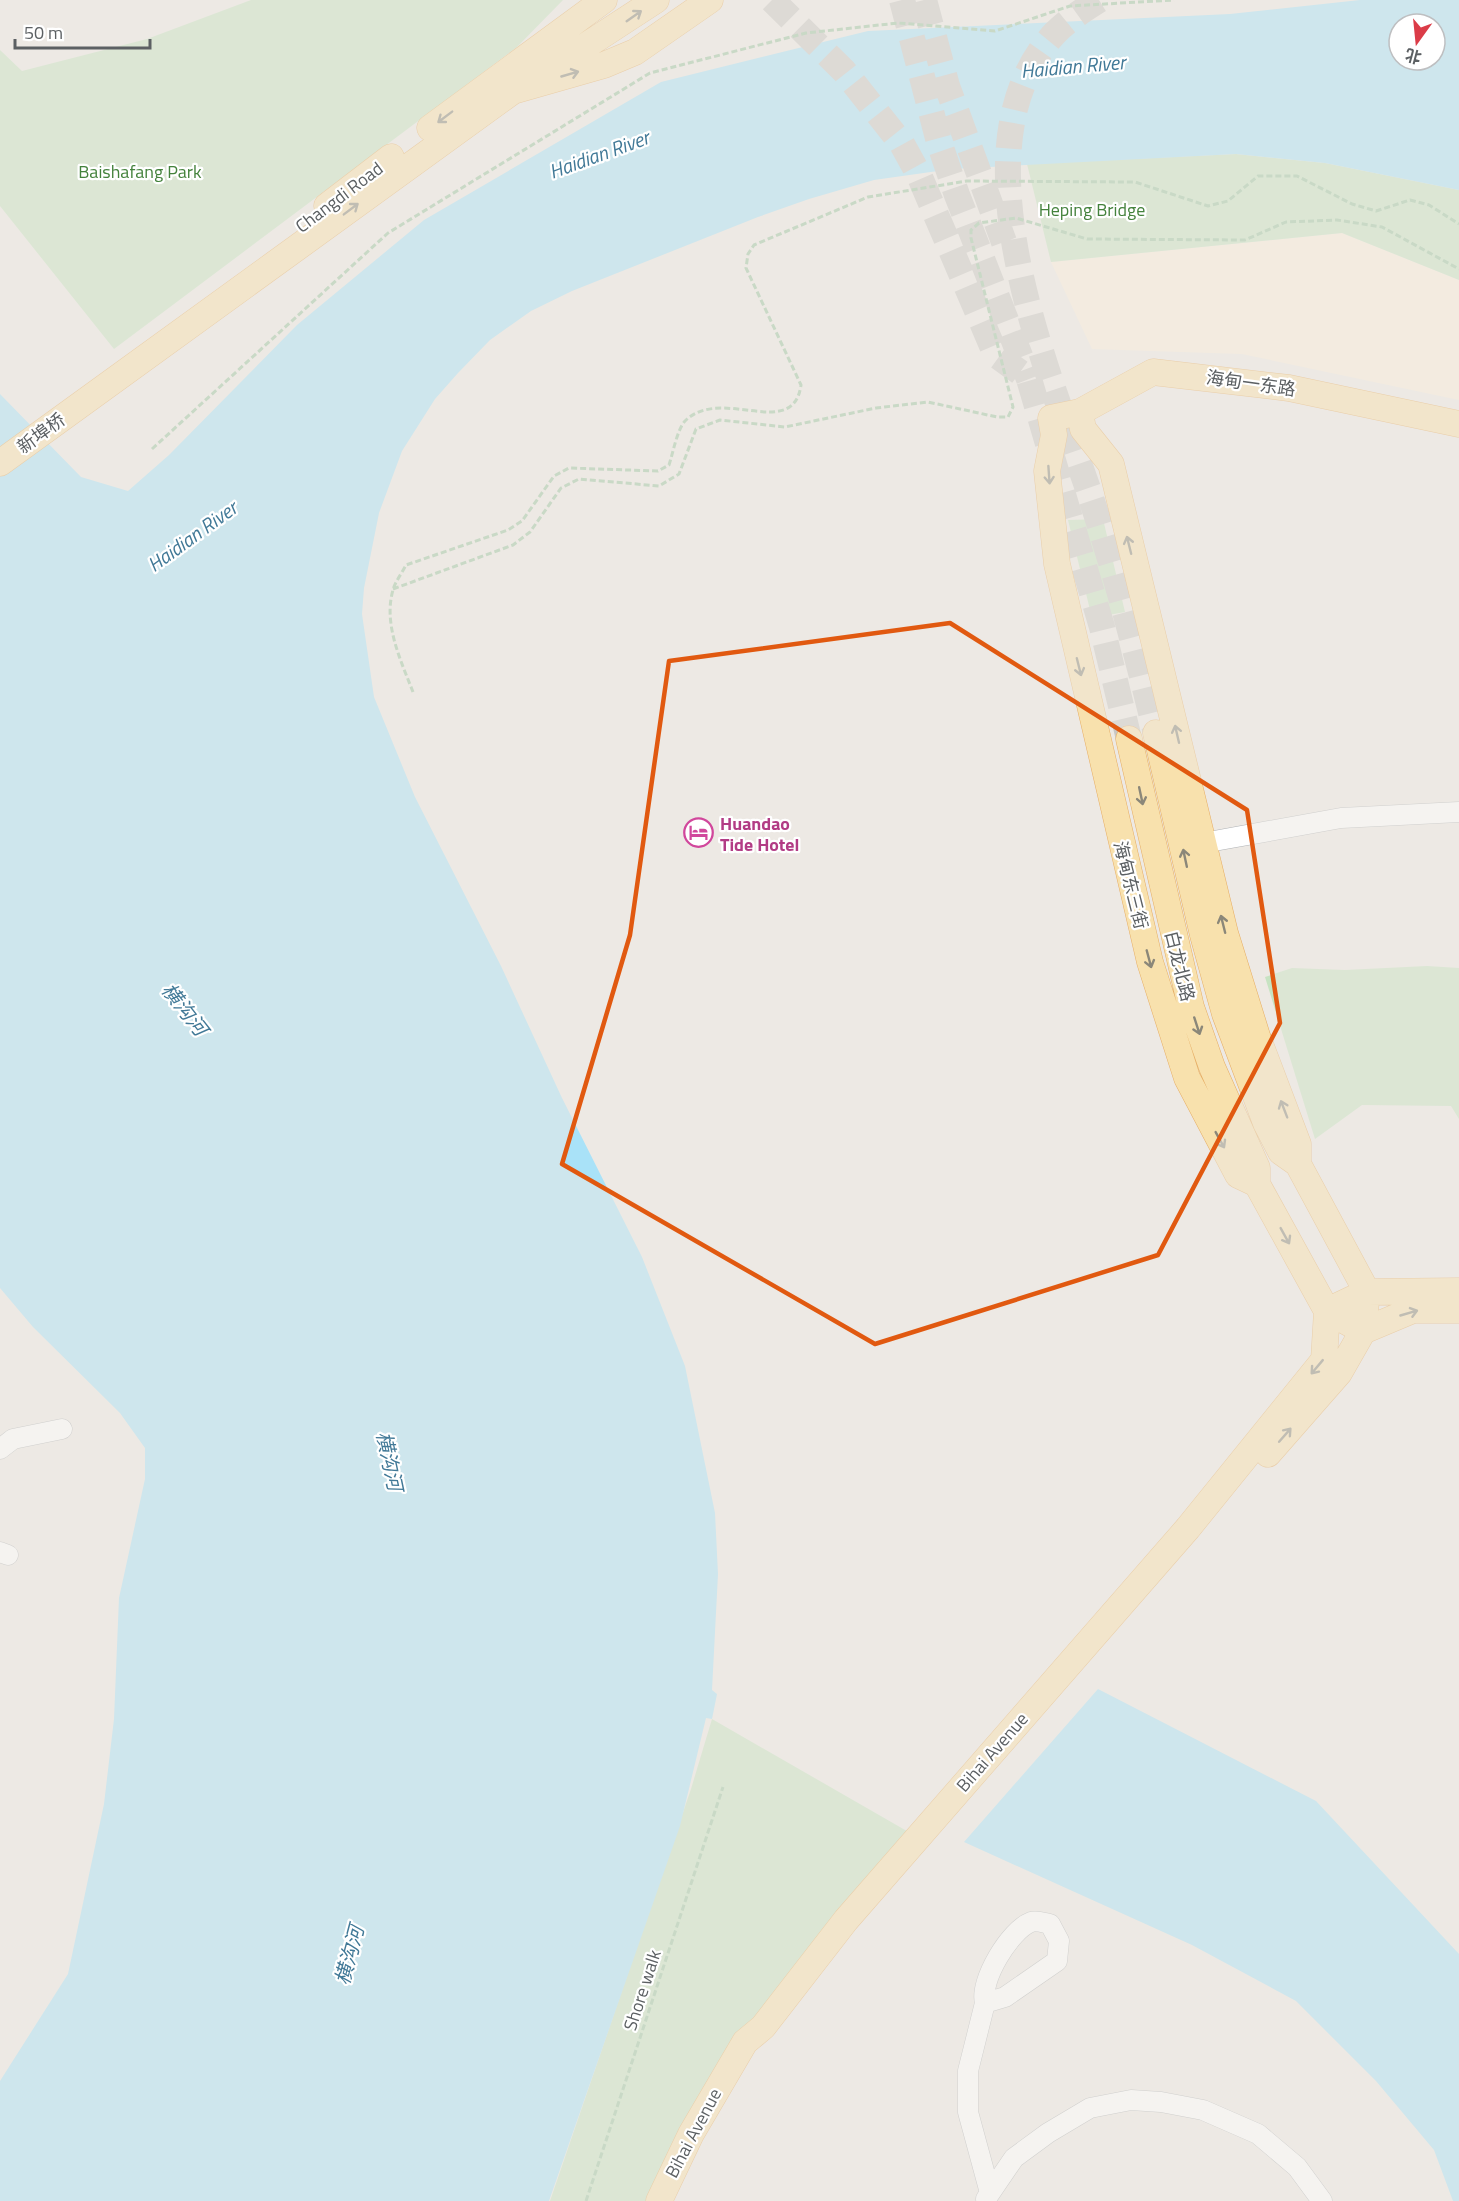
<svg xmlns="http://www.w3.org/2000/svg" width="1459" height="2201" viewBox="0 0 1459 2201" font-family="'Titillium Web','Noto Sans SC',sans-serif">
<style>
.commercial{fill:#fbeedb}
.green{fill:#c7e3c2}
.water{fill:#a9e2f8;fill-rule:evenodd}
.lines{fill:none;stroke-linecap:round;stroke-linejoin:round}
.major-tunnel{stroke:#c9c7c4;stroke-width:26;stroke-dasharray:26 13;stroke-linecap:butt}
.minor-casing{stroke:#afb2b5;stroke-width:21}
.major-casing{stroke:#e6ad64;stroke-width:27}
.path{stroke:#9dc5a2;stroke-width:3;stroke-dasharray:6 3;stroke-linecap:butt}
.minor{stroke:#fff;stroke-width:20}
.major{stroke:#f8e1ad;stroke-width:26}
.oneway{stroke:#8b8779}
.marked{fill:none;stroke:#e15910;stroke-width:4.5;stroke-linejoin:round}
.labels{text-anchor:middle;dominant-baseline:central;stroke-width:4.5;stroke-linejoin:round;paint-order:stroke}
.park-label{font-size:18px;fill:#44823c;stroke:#fff}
.street-label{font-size:18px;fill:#5c6063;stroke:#fff}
.hotel-label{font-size:18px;font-weight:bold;fill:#b23c85;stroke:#fff;text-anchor:start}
.water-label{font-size:20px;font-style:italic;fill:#417997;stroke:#fff}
</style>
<rect width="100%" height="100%" fill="#ede9e4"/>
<path class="commercial" d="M1342 233 1459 280V400L1242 354 1092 349 1051 262Z"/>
<path class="green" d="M251 0H563L517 47 114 349 0 206V50L22 71 147 39Z
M1236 154 1325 163 1459 190V280L1342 233 1051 262 1027 164Z
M1103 519 1125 612 1092 618 1068 520Z
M1427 966 1459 968V1119L1451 1106 1362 1105 1315 1139 1265 977 1292 968 1345 970Z
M712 1719 919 1838 745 2042 661 2201H550L691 1789Z"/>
<path class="water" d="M1360 0H1459V190L1325 163 1236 154 952 169 874 180 809 199 758 217 572 291 531 311 490 340 458 373 435 399 402 451 379 513 364 588 362 614 374 697 415 797 501 966 562 1098 642 1257 685 1366 715 1513 718 1574 712 1690 717 1694 712 1719 706 1718 680 1826 549 2201H0V2081L68 1974 104 1804 114 1719 119 1598 145 1479V1448L120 1413 33 1327 0 1288V394L81 477 128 491 169 455 297 325 424 220 661 82 868 31 1230 14ZM1399 24H1435V60H1399Z
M1098 1689 1316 1801 1459 1954V2201H1453L1434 2150 1376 2081 1296 2001 1192 1945 964 1842Z"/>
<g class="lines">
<path class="major-tunnel" d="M772 0 844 71 902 144 919 175 996 355 1029 379 1102 627 1129 739
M902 0 939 142 957 195 1029 379
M924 0 947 86 1004 242
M1099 0C1083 10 1068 20 1055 33 948 147 1051 376 1092 501 1117 577 1137 655 1156 733"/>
<defs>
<path id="minor" d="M1203 843 1341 818 1459 812
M0 1449 13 1439 62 1429
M0 1552 8 1555
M985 2003C979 1981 1010 1930 1031 1922 1037 1920 1044 1923 1050 1924L1059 1941 1057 1961 1005 1997 985 2003 968 2071V2112L990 2193
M986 2199 1014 2158 1048 2133 1090 2108 1131 2100 1161 2102 1203 2110 1258 2134 1297 2167 1322 2201"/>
<path id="major" d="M527 79 545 64 584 47 656 0
M430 128 604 0
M327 206 391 157
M1080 412 1083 429 1111 464 1225 933 1257 1036 1298 1144V1164L1367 1292 1459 1291
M0 463 513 91 604 65 635 52 710 0
M1156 733 1203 935 1225 1014 1266 1123 1281 1152 1298 1164
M1129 739 1191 1007 1212 1067 1257 1168V1184
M1363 1331 1413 1310H1459
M1268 1454 1339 1373 1363 1331 1367 1292 1327 1311 1363 1331
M659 2201 691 2134 745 2042 763 2027 846 1920 1188 1528 1324 1360 1327 1311 1257 1184 1238 1175 1187 1078 1150 962 1057 564 1047 471 1054 435 1051 418 1080 412 1153 372 1289 388 1459 424"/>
</defs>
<use href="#minor" class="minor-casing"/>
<use href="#major" class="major-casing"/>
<path class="path" d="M152 449 388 233 650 73 806 33 898 23 995 31 1070 6 1174 0
M393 589 513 545 530 532 561 488 579 479 659 486 679 474 696 429 720 420 785 427 876 408 928 402 997 417H1008L1013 407 971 238V230L979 223 1016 218 1087 239 1245 240 1286 222 1337 220 1382 227 1459 269
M413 692C401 661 383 624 393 590 395 582 402 573 406 565L508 530 522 521 554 476 569 468 658 471 669 465C673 453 677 430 685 421 721 385 793 442 801 385L746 268 748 254 754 245 868 197 967 181 1135 182 1208 206 1228 201 1258 176H1297L1352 204 1376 211 1410 200 1429 205 1459 224
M586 2201 723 1787"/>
<use href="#minor" class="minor"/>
<use href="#major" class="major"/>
</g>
<defs><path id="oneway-shaft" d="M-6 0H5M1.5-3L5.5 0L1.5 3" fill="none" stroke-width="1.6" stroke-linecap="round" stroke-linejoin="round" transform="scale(1.5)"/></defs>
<g class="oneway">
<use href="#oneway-shaft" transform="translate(634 16) rotate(-35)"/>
<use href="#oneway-shaft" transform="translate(570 74) rotate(-16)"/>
<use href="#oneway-shaft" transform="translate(445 117) rotate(143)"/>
<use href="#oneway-shaft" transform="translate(351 209) rotate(-37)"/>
<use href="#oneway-shaft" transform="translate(1049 475) rotate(86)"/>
<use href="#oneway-shaft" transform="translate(1129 545) rotate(-104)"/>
<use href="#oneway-shaft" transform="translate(1079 667) rotate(76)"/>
<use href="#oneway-shaft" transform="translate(1177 734) rotate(-103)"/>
<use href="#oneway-shaft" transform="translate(1141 796) rotate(78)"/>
<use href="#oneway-shaft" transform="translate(1185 858) rotate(-102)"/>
<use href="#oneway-shaft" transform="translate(1223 924) rotate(-104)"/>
<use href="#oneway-shaft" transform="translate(1149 959) rotate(75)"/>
<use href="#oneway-shaft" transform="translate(1197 1026) rotate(72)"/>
<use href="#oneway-shaft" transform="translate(1284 1109) rotate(-111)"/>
<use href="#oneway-shaft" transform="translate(1220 1140) rotate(61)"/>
<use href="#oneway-shaft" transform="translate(1285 1236) rotate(61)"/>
<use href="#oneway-shaft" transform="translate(1409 1313) rotate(-16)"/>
<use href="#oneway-shaft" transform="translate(1317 1367) rotate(130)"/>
<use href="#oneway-shaft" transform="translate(1285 1435) rotate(-49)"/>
</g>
<path d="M0 0H1459V2201H0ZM950 623 1247 810 1280 1023 1158 1255 875 1344 562 1164 630 935 669 661Z" fill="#ede9e4" fill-opacity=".55" fill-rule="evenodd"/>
<path class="marked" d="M950 623 1247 810 1280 1023 1158 1255 875 1344 562 1164 630 935 669 661Z"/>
<defs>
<symbol id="hotel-ring" viewBox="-11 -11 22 22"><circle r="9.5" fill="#fff" stroke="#d1479c" stroke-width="1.5"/><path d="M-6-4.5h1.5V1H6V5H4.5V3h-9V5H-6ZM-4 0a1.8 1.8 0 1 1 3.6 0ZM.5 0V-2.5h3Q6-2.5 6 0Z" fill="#d1479c"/></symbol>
</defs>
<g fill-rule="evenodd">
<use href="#hotel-ring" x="682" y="816" width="33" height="33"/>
</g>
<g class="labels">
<g class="park-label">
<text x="140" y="171">Baishafang Park</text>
<text x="1092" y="209">Heping Bridge</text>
</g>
<g class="street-label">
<text transform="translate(339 197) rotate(-37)">Changdi Road</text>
<text transform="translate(1251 383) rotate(8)">海甸一东路</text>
<text transform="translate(41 433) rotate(-36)">新埠桥</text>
<text transform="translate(1131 885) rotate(76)">海甸东三街</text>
<text transform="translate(1180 966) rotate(76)">白龙北路</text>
<text transform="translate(992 1752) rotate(-49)">Bihai Avenue</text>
<text transform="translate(642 1990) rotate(-72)">Shore walk</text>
<text transform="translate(693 2133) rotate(-62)">Bihai Avenue</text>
</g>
<g class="hotel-label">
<text x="720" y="823">Huandao<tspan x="720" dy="21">Tide Hotel</tspan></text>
</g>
<g class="water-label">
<text transform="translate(1073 66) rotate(-5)">Haidian River</text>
<text transform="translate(599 154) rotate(-20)">Haidian River</text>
<text transform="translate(192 536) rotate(-36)">Haidian River</text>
<text transform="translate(185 1009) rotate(52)">横沟河</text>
<text transform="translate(390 1461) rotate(78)">横沟河</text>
<text transform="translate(349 1955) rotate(-75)">横沟河</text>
</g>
</g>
<g transform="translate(1417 42) rotate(195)"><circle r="28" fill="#ffffff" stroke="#bebfc1" stroke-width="1.5"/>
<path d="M0-4.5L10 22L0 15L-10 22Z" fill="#db3c48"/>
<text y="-9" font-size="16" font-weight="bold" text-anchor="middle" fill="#5c6063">北</text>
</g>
<path d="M15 39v9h135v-9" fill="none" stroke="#5c6063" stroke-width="3"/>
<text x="24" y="39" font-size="18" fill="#5c6063" stroke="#ffffff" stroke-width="4.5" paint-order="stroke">50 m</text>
</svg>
